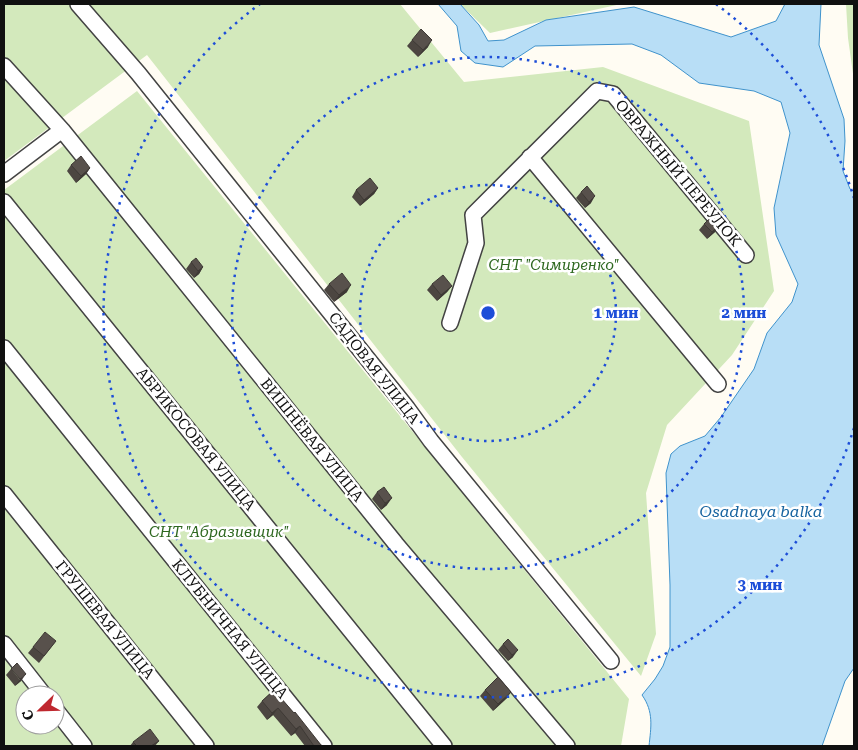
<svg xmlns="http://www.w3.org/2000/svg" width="858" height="750" viewBox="0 0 858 750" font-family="'Roboto Serif',serif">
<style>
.green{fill:#d3e9bc;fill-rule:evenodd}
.water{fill:#b8def6;stroke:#4093cc}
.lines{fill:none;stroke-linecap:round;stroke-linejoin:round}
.minor-casing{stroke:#434343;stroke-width:18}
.minor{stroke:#fff;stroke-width:15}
.wall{fill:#4c4641}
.shaded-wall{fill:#3e3935}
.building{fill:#58514c;stroke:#3e3935}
.ring{fill:none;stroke:#1d4ed8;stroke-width:2.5;stroke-dasharray:2.5 5}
.labels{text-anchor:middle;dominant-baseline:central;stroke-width:5;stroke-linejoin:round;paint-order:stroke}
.street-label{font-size:15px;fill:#101010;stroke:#fff}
.park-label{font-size:15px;font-style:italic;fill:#2e6820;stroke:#fff}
.water-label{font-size:16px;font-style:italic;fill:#1965a1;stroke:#fff}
.centre{fill:#1d4ed8;stroke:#fff;stroke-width:2.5}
.ring-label{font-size:15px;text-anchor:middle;font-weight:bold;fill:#1d4ed8;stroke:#fff;stroke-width:5;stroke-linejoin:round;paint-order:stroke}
</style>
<rect width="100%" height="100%" fill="#fffcf3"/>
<path class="green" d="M4 4H400L464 82 603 67 749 121 774 291 732 355 667 425 646 493 656 634 641 676 462 457 147 55 4 161Z
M460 4H621L490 33Z
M846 4H854V81L848 38Z
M137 91 629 699 621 746H4V190ZM25 695H55V725H25Z"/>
<path class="water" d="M438 4H460L479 25 488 41 504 40 546 20 634 7 731 37 776 21 785 4H821L819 45 844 119 845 141 843 171 850 189 854 191V668L845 681 822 746H649C651 727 654 712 642 695L655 679 663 666 670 647V585L666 473 671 454 680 446 705 436 721 417 754 369 767 333 792 302 798 284 776 235 774 208 790 133 781 102 754 91 699 83 661 55 632 44 535 46 503 67 475 63 461 51 457 26Z"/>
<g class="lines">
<defs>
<path id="minor" d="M78 4 138 73 407 408 431 441 611 661
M4 66 62 130 396 544 567 746
M530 157 718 384
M4 174 62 130
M4 202 444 746
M450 323 476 243 473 215 597 91 613 94 746 255
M4 348 324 746
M4 494 206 746
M4 644 44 695
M55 709 84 746"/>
</defs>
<use href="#minor" class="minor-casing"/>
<use href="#minor" class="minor"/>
</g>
<path class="wall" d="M412 40 428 47 418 57 407 46Z
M71 165 90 168 86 174 76 183 67 171Z
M378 188 374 194 360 206 352 197 356 190Z
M581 192 591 203 585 208 576 198Z
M704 224 715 232 707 239 699 230Z
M191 262 203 267 199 274 194 278 186 269Z
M329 284 347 292 334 302 324 290Z
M432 284 452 286 447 292 437 301 427 290Z
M377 492 387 505 381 510 372 499Z
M508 639 513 657 508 661 498 650 503 644Z
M56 641 39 663 28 653 33 647Z
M11 669 21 681 15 686 6 675Z
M274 690 321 745 323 746H305L295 733 291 736 273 715 267 720 257 707 262 701Z
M485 690 507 698 493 711 480 696Z
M159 741 155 746H130L133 742Z"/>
<path class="shaded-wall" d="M432 40 428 47 418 57 423 50Z
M90 168 86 174 76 183 81 176Z
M378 188 374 194 360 206 364 200Z
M595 196 591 203 585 208 589 202Z
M719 225 715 232 707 239 712 232Z
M203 267 199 274 194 278 198 271Z
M351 285 347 292 334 302 339 295Z
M452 286 447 292 437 301 441 295Z
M392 498 387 505 381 510 385 503Z
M518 650 513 657 508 661 512 655Z
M26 674 21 681 15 686 20 679Z
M511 692 507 698 493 711 498 704Z
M278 708 273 715 267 720 272 713Z
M300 726 295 733 291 736 296 729Z"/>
<path class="building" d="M421 29 432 40 423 50 412 40Z
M81 156 90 168 81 176 71 165Z
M370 178 378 188 364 200 356 190Z
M587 186 595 196 589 202 581 192Z
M712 216 719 225 712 232 704 224Z
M196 258 203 267 198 271 191 262Z
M342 273 351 285 339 295 329 284Z
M443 275 452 286 441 295 432 284Z
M384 487 392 498 385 503 377 492Z
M45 632 56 641 44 656 33 647Z
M508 639 518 650 512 655 503 644Z
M17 663 26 674 20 679 11 669Z
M498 677 511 692 498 704 485 690Z
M274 690 294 713 295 712 321 745 323 746H314L300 726 296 729 278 708 272 713 262 701Z
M150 729 159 741 151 746H137L133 742Z"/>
<g class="ring">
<circle cx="488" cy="313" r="128"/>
<circle cx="488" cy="313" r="256"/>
<path d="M854 428A384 384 0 1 1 260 4M716 4A384 384 0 0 1 854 198"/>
</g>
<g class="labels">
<g class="street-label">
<text transform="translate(678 173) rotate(50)">ОВРАЖНЫЙ ПЕРЕУЛОК</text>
<text transform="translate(374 368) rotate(52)">САДОВАЯ УЛИЦА</text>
<text transform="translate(196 439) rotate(51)">АБРИКОСОВАЯ УЛИЦА</text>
<text transform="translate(312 440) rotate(51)">ВИШНЁВАЯ УЛИЦА</text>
<text transform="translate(105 620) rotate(51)">ГРУШЕВАЯ УЛИЦА</text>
<text transform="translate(230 629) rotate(51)">КЛУБНИЧНАЯ УЛИЦА</text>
</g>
<g class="park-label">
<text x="554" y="265">СНТ "Симиренко"</text>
<text x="219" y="532">СНТ "Абразивщик"</text>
</g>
<g class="water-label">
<text x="761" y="511">Osadnaya balka</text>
</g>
</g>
<circle cx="488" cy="313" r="8" class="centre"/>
<g class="ring-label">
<text x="616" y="318">1 мин</text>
<text x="744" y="318">2 мин</text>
<text x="760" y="590">3 мин</text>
</g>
<rect width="858" height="750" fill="none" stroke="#101010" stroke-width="10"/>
<g transform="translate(40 710) rotate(247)"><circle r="24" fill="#ffffff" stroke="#9f9f9f"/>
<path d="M0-4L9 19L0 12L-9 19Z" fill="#bf282f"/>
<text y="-8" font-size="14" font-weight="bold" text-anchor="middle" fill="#101010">С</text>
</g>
</svg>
